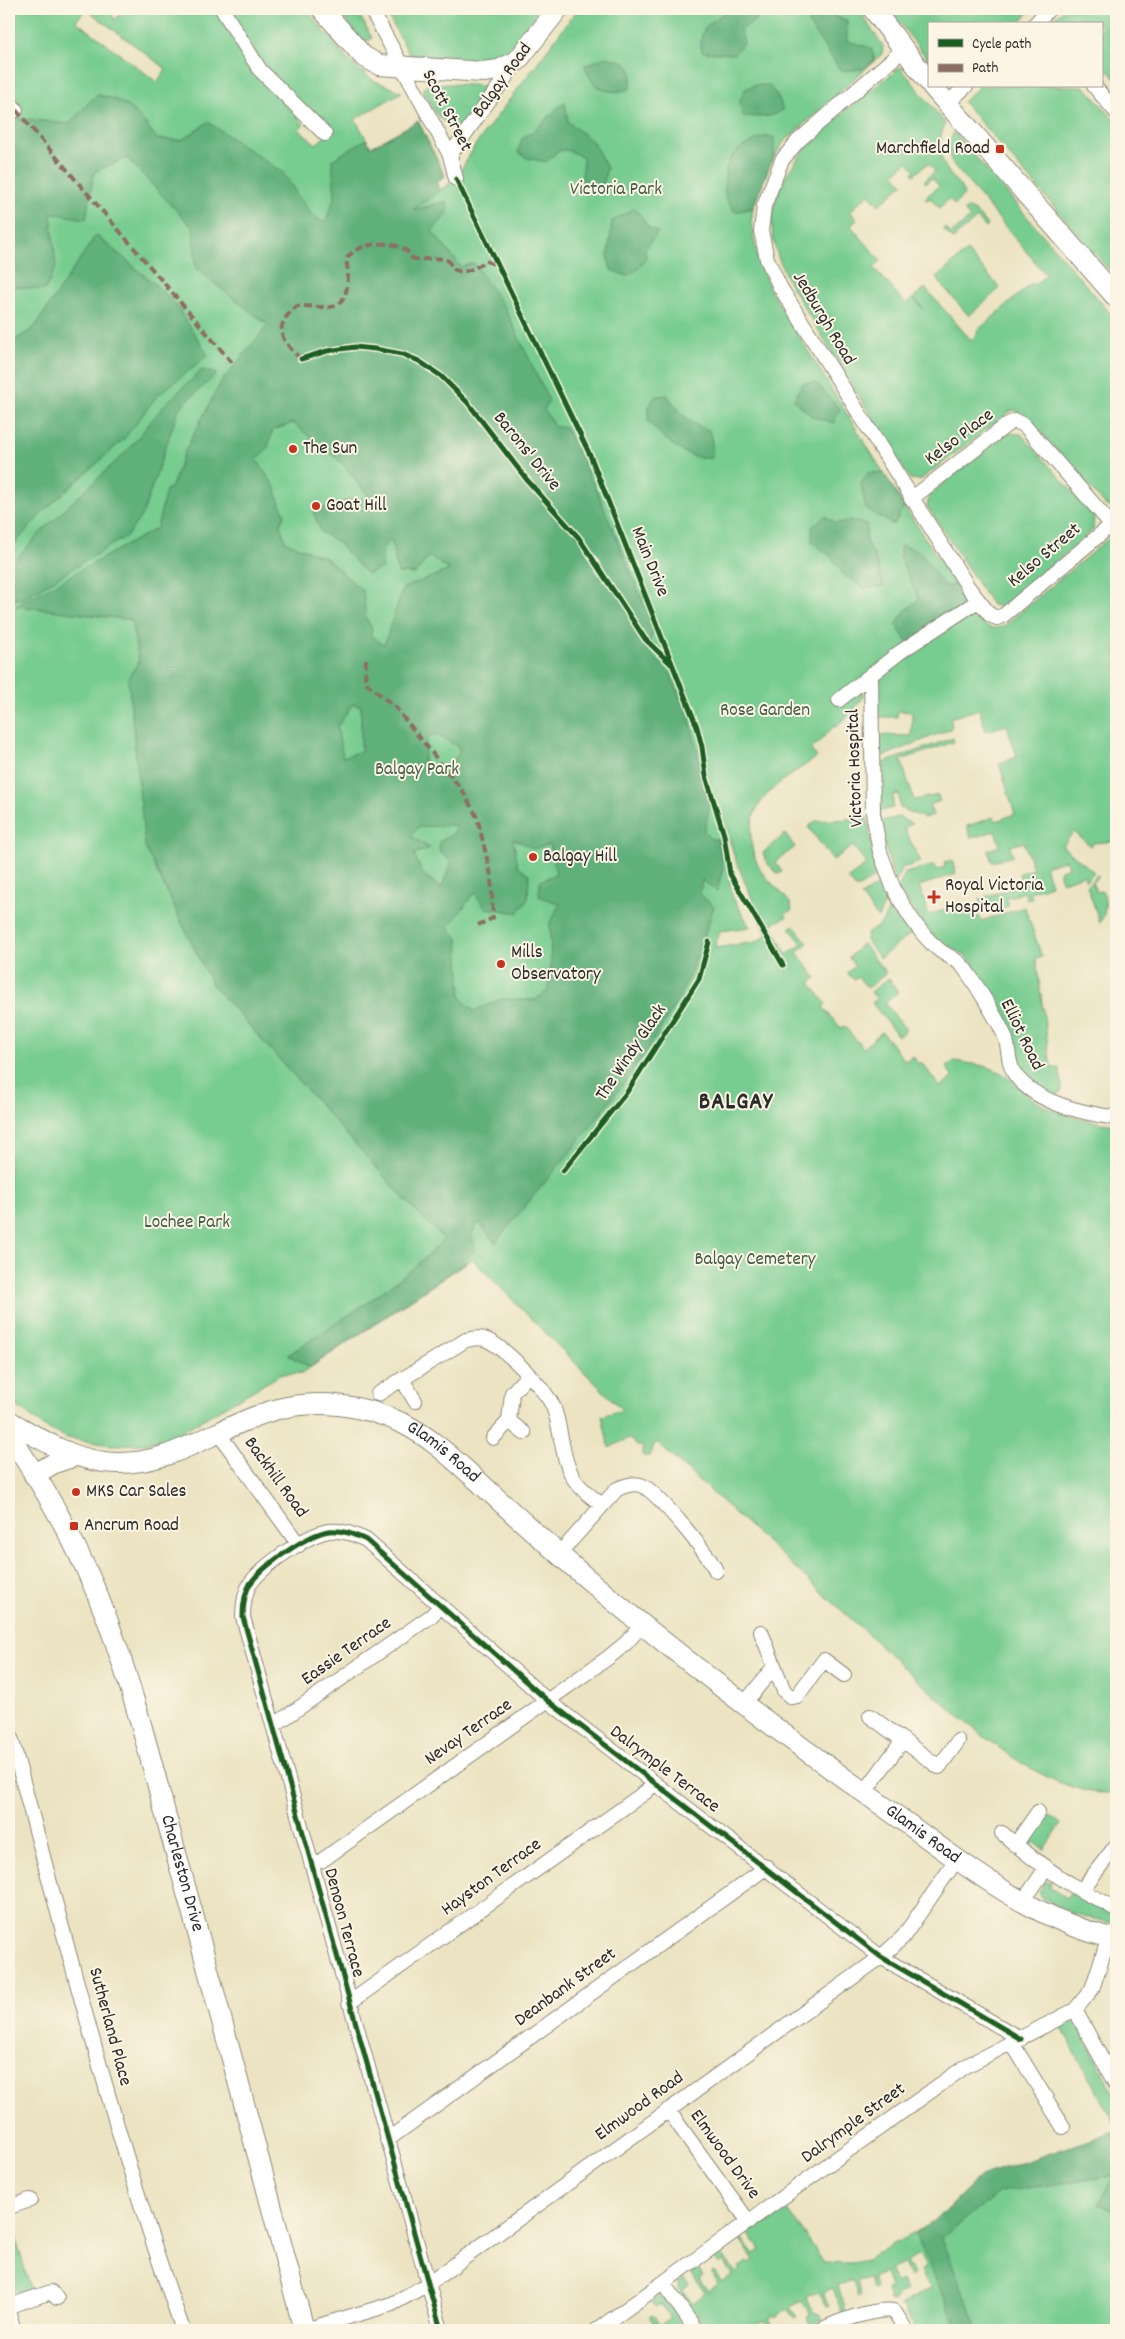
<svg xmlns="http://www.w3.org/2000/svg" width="1125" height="2339" viewBox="0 0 1125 2339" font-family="Dekko,sans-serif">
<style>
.green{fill:#77cc90;stroke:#517c5e;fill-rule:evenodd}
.forest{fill:#61b07a;stroke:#466e52;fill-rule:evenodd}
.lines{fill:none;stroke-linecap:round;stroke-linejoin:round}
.street-casing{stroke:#8b8776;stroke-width:16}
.secondary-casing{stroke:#8b8776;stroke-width:22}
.street{stroke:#fff;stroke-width:14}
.secondary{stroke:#fff;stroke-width:20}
.quiet{stroke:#8d6e63;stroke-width:4;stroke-dasharray:8 4;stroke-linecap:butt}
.cycleway-casing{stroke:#fcf5e5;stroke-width:8}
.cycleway{stroke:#1b5e20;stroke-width:5}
.poi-dot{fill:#c8321e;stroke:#fcf5e5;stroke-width:2}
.labels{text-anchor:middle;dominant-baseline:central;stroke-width:4;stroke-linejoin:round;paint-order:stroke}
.street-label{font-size:19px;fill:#2b2b2b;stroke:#fcf5e5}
.poi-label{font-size:19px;fill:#2b2b2b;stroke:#fcf5e5;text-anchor:start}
.park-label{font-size:19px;fill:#425b49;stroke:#fcf5e5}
.district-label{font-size:24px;font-weight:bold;letter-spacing:1px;fill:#2b2b2b;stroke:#fcf5e5}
</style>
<rect width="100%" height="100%" fill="#fcf5e5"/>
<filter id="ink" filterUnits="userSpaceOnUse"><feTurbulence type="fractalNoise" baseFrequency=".02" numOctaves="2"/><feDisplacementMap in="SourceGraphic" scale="10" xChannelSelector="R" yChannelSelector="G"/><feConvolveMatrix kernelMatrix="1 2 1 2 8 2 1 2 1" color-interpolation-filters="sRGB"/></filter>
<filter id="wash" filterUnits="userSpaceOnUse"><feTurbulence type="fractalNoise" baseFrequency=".0096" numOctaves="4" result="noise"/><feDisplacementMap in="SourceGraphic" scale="20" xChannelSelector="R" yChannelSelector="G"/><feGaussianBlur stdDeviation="1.12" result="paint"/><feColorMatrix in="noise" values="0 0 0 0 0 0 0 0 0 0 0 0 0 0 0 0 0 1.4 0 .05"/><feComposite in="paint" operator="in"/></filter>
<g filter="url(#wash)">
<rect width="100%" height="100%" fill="#ebe3c1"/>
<path class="green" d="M9 9H86L76 21 157 82 166 69 86 9H109L115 20 124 9H215L252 71 304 124 299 129 316 144 330 132 263 65 228 9H306L347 59 373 80 402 92 355 119 371 147 418 121 445 176 436 182 440 190 456 179 476 144 578 9H858L883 46 882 54 783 143 768 168 753 208 751 224 758 260 771 291 904 506 973 611C983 624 987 632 1004 626L1116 532V841L1093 843 1091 846 1074 832 1062 846 1094 872 1086 881 1084 875 1062 882 1059 871 1069 867 1066 860 1045 866 1051 885 1030 892 1032 898 1027 900 1025 892 1006 898 1008 906 984 913 979 899 1022 885 1019 873 1033 869 1024 842 1010 846 1013 856 992 862 988 850 1000 846 995 831 971 838 967 826 994 817 996 821 1015 814 999 763 1017 757 1007 725 986 731 979 709 950 718 952 726 950 729 884 756 877 751 879 735 911 736 912 712 898 711 897 717H878L877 676 857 689 865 695 853 711 836 727 834 726 811 750 817 757C785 780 749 795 751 839 751 849 756 863 762 872 770 883 782 892 790 903L792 910 785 914 787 917 771 924 787 955 802 944 790 928 793 925 808 943 797 952 816 978 810 983 826 1004 823 1007 841 1028 844 1026 863 1048 882 1032 905 1061 913 1056 918 1064 921 1062 940 1087 953 1077 946 1067 954 1061C972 1064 991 1065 1006 1076 1018 1085 1027 1097 1042 1105 1061 1115 1094 1123 1116 1125V1792C1084 1799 1031 1771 1005 1752 953 1715 908 1671 861 1628 793 1566 725 1504 656 1442L649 1456H643V1446H637L629 1438 609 1448 602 1416 622 1410 472 1259 302 1373 282 1374 174 1436 145 1444 110 1445 67 1438 43 1426 9 1400V119L22 106 9 92ZM719 818 725 824 735 858 767 935 756 942 715 948 720 931 750 927 732 896 724 835Z
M337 9H356L372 38 368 41H362Z
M384 9H540L500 61 492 63 410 55Z
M889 9H1033L1017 24H929V61Z
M1064 9H1116V80L1101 62V24L1048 23Z
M900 67 945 123C937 144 938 160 953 178 958 183 962 187 964 194L955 205 949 199 939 208 930 198 926 200 925 198 939 186 932 178 926 183 924 181 935 171 928 163 914 175 912 173 915 170 908 162 894 174 903 184 879 205 869 194 850 211 857 220 851 226 881 261 874 268 906 304 913 298 924 310 914 297 925 288 971 340 978 333 977 331 1032 283 1034 285 1046 275 952 163C948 151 947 143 954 132L1116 320V508L1106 506 1024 413 1012 410 920 480 910 479 788 281C781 264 772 245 772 226 772 157 852 107 900 67Z
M428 83 489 86 461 126C439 129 433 106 423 90Z
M980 86H1084L1116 122V278L963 102Z
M969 208 975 211 988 226 986 228 977 218 953 239 943 229 945 227 951 234 970 218 964 211Z
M967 251 1000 288 969 316 936 278Z
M1008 433 1021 434 1094 516 1093 530 1003 607 992 605 927 506 930 494Z
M953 738 954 742 901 760 914 800 938 795 940 801 929 805 933 815 924 818 900 808 899 794 893 795V808L880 811 876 807 877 765Z
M899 817 912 824 904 828 921 862 902 868 895 883 879 824 882 821Z
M867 818 875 861V877L856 889 848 878 867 864 853 846 833 860 808 827 816 821Z
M785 834 795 847 775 862 782 872 778 874 768 864 763 853Z
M952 860 956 874 919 886 929 915 962 904 964 910 975 906 981 921 1025 907 1042 957 1036 959 1051 1068H1060L1062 1090 1058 1095 1051 1096 1029 1084 1019 1070 999 1020 972 963C963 952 955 949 941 947L898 889 905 873 935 865 937 870 945 867 944 862Z
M1097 875 1099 876 1092 883 1097 892 1102 890C1107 901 1106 913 1100 923L1087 886Z
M879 884 887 899 878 918 861 896Z
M891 904 913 932 880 958 866 940 867 934 882 923Z
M862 943 886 973 868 988 858 977 854 980 847 973 855 966 849 958Z
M889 978 898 992 885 1003 906 1030 898 1036 872 1003 877 999 871 992Z
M1049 1815 1061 1824 1044 1849 1034 1842 1029 1849C1021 1839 1031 1831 1037 1822L1043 1823Z
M1049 1881 1052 1882 1049 1887 1066 1898 1071 1891 1101 1905 1116 1917V1924L1071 1913 1041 1897 1039 1892 1044 1883Z
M1075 2021 1116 2096V2127L1060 2024Z
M1116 2131V2330H914L905 2308 900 2305 932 2287 924 2279 920 2271 926 2267 919 2254 906 2261 913 2274 910 2278 903 2263 889 2269 896 2284 902 2281 906 2290 899 2294 893 2302 889 2301 886 2290 890 2289 885 2273 873 2277 876 2289 873 2290 870 2278 857 2281 861 2296 858 2297 853 2281 838 2285 846 2312 842 2313 833 2288 823 2292 829 2306 826 2305 819 2292 807 2297 812 2311 821 2315 823 2320 812 2326 807 2316 810 2314 802 2301 791 2307 797 2318 794 2319 788 2308 775 2318 774 2316 769 2318 775 2330H770L765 2320 752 2326 754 2330H750L749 2326 735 2330H707L678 2288V2283L684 2278 689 2285 683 2290 693 2303 705 2293 691 2273 698 2269 703 2276 699 2279 708 2291 718 2284 711 2273 714 2271 722 2282 732 2275 723 2261 719 2264 714 2257 721 2253 736 2273 740 2270 738 2268 747 2262 749 2264 754 2260 740 2239 741 2238 754 2254 760 2250 748 2233 785 2206 824 2262 851 2263 866 2260 936 2220 980 2177Z
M9 2215 31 2290 19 2293 9 2286Z
M660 2297 664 2299 686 2330H654L657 2328 649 2317 652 2315 660 2325 670 2318 661 2304 657 2307 652 2300Z"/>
<path class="forest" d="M729 9 750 10 758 18 740 30 744 42 734 54 702 52C697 27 711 23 729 9Z
M832 9 835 17 847 20V41L871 48 875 60 863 69 841 71 808 23Z
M607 57 625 62 632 72 630 89C607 95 592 91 585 65Z
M754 85H769L779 99 783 110C771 119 757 117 743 116L739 104 744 90Z
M96 95C126 98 140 115 157 139L182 140 208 122 282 172 311 214 325 223 335 196 332 160 366 139 371 147 418 121 445 176 436 182 440 191 413 210 447 201 448 213 432 231 461 267 474 263 505 308 549 401 544 410 555 427H565L599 496 654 628 647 650 670 673 690 720 697 749 703 787 710 806 704 832 711 839H718L723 868 717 891 702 880 700 894 714 907C703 939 693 972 676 1003 627 1090 558 1165 495 1243L479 1222 471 1235 476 1250 465 1260 466 1262 310 1367 288 1355C341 1319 400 1285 444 1239L406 1201 211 983 145 847 128 677 139 662 131 620 16 606 157 528 166 490 172 486 184 453 221 382 268 325 196 269 193 228 127 158 94 172 86 219 51 213 56 267 45 290 9 286V119L11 117 69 124ZM293 423 341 462 371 499H350L313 512 321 532 337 542 367 574 382 568V549L391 539 398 573 415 574 429 556 449 570 403 588 384 645 371 636 372 628 366 618 363 591 326 558 286 542 280 525 285 514 278 499 276 489 257 460 268 447 273 430ZM353 704 361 706V751L343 757 337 727ZM436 735 459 747V754L447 767 423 763 428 736ZM457 825 453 834 439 842 440 853 452 862 441 888 422 873 414 854 430 848 411 836 418 827ZM513 838 534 849 550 844 556 874 540 881 539 896 560 904 550 922 551 967 548 991 535 1000 501 999 474 1011 461 998 458 938 449 927 474 893 486 908 518 913 528 899 529 874 518 866Z
M565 102 568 122 593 142 607 168 602 188 582 182 583 158C565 147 561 147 546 162L527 158 518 152 522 138C540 129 549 114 565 102Z
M763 137H774V155L753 208 735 212C725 200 725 199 725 184 724 155 738 147 763 137Z
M635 208 649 228 658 232 645 249 646 258 639 268 627 276 611 270 608 257 612 221Z
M96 235 156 285 177 306 208 355 157 396 124 439 45 510 9 550V344L34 328Z
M202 370 217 374 179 408 143 513 128 535 23 599H9V567L41 532 129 449 164 405Z
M815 382 840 409 834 423 813 417 794 400 803 383Z
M667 395C679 411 689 424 709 430L712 442V458C686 461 663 438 648 421L649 405 656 396Z
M868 473H884L904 506 894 525 866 509 861 484Z
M825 516 836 523 852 520 867 525 866 541 875 557 884 586 864 588 844 575 830 555 812 542V527Z
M901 545 919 551 945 587 955 584 973 611 913 651 896 625 906 610 919 599 899 557Z
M1116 2131V2211L1099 2204 1114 2176 999 2192 942 2238 978 2330H959L915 2233 936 2220 980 2177Z"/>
</g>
<g filter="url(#ink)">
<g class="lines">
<defs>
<path id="street" d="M222 9 260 70 325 134
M371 9 450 155 456 179
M1035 24 1049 9
M903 50 798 141 782 160 764 206 761 231 767 259 780 287 968 587 990 615 997 618 1004 615 1116 521
M1094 86 1116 112
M9 102 16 110
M947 104 966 86
M450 155 515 64
M911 499 1008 424 1015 421 1024 425 1112 525
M871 674 873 813 880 852 893 887
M839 700 900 652 978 601
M896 893C907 912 920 934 937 948 945 956 957 958 964 968 973 979 1003 1028 1006 1040 1009 1051 1008 1063 1014 1073 1034 1103 1083 1113 1116 1118
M402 1379 415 1401
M378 1394 466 1340C472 1339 478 1337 484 1339 501 1343 549 1392 554 1409 562 1431 561 1458 574 1479 581 1490 592 1497 602 1505
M509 1421 524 1433
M219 1434 299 1545
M493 1438 509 1421 512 1393 528 1375
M559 1554 617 1489C625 1486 634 1482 643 1486 658 1493 710 1556 716 1571
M761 1632 784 1691 791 1697 797 1696 824 1660 844 1675
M744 1704 774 1667
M870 1716 939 1767 958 1741
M273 1726 431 1616 441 1606
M9 1730C64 1931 113 2134 183 2330
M864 1793 903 1740
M1002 1833C1026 1854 1052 1873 1080 1890 1092 1897 1105 1901 1116 1910
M1015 1845 1038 1812
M311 1863 321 1861 609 1657 626 1643 643 1624
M1081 1891 1115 1847 1116 1849
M1022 1903 1046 1868
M349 2003 647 1791 654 1782
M1075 2010 1116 2085
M1012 2043 1063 2127
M668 2110 749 2222
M387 2140 767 1867
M9 2207 30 2200
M663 2283 696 2330
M9 2306 51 2292 57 2298
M9 2313 12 2324
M305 2330 392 2304 428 2284 881 1957 903 1937 957 1859
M441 2330 243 1617C243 1605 244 1594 250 1584 262 1566 308 1534 329 1531 343 1530 353 1534 366 1540L548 1701 881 1957 1021 2039
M597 2330 966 2066 1075 2010 1092 1989 1109 1937
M821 2330C839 2321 874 2308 894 2311L906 2330"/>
<g id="secondary">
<path d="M322 9 363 56 379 65 483 72 499 70 517 61 558 9"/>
<path d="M873 9 929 82"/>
<path d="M932 86 1116 297"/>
<path id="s1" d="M9 1421C39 1438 69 1458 104 1462 167 1470 214 1428 271 1411 315 1398 363 1404 404 1424 432 1438 454 1460 477 1480 507 1508 538 1536 569 1563 671 1652 780 1733 890 1811 960 1861 1031 1920 1116 1939"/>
<path id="s2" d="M9 1435C48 1492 83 1555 107 1619 138 1702 158 1790 182 1875 224 2026 264 2178 304 2330"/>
<path d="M34 1475 54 1463 75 1456"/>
</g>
</defs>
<use href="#street" class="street-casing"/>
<use href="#secondary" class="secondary-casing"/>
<use href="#street" class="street"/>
<use href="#secondary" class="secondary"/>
<path class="quiet" d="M16 110 234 365
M301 359C279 339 273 326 297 306 328 305 347 319 348 273 348 267 346 264 347 258 359 241 402 237 412 258 425 262 437 255 449 261 455 280 474 269 486 261L499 266
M366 659 365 682 395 707 462 790 477 817 491 875 493 918 478 925"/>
<defs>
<path id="cycleway" d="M456 179 590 455 697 727 702 747 706 776 724 835 730 874 783 965
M301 359 327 351 355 347 375 349 402 354 419 361 441 376 468 403 527 480 579 538 645 639 671 664
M563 1171 627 1092 699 979 709 942
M441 2330 243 1617C243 1605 244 1594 250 1584 262 1566 308 1534 329 1531 343 1530 353 1534 366 1540L548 1701 881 1957 1021 2039"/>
</defs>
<use href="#cycleway" class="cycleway-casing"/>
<use href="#cycleway" class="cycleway"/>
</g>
</g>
<g class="poi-dot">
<rect x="995" y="144" width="10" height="10" rx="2.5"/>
<circle cx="293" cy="449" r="5"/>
<circle cx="316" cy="506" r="5"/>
<circle cx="533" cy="857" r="5"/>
<path d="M931.5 889.5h5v5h5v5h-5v5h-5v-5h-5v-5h5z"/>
<circle cx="501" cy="964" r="5"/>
<circle cx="76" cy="1492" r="5"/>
<rect x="69" y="1521" width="10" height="10" rx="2.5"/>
</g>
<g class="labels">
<g class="street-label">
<text transform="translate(503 81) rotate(-54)">Balgay Road</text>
<text transform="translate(446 111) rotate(63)">Scott Street</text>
<text transform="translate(823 319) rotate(59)">Jedburgh Road</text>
<text transform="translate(960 438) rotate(-37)">Kelso Place</text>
<text transform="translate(526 452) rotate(51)">Barons' Drive</text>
<text transform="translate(1045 556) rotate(-40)">Kelso Street</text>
<text transform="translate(649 562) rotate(68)">Main Drive</text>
<text transform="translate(856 768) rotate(-92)">Victoria Hospital</text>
<text transform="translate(1021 1035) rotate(64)">Elliot Road</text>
<text transform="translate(632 1053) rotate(-56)">The Windy Glack</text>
<text stroke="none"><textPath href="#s1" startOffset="466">Glamis Road</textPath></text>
<text transform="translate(275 1478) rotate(54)">Backhill Road</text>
<text transform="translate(347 1652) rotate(-35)">Eassie Terrace</text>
<text transform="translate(469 1733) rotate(-35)">Nevay Terrace</text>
<text transform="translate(664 1770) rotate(37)">Dalrymple Terrace</text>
<text stroke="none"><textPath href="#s1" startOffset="1080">Glamis Road</textPath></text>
<text stroke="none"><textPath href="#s2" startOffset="474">Charleston Drive</textPath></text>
<text transform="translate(492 1878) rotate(-36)">Hayston Terrace</text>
<text transform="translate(343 1923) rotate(75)">Denoon Terrace</text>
<text transform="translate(566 1988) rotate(-36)">Deanbank Street</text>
<text transform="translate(109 2027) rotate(75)">Sutherland Place</text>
<text transform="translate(640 2107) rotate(-36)">Elmwood Road</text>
<text transform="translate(854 2124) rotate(-36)">Dalrymple Street</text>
<text transform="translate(724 2155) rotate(54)">Elmwood Drive</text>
</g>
<g class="poi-label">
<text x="990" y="149" text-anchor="end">Marchfield Road</text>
<text x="303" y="449">The Sun</text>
<text x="326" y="506">Goat Hill</text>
<text x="543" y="857">Balgay Hill</text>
<text x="945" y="886">Royal Victoria<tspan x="945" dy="22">Hospital</tspan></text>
<text x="511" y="953">Mills<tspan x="511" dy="22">Observatory</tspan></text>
<text x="86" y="1492">MKS Car Sales</text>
<text x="84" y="1526">Ancrum Road</text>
</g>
<g class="park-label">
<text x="616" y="190">Victoria Park</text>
<text x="765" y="711">Rose Garden</text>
<text x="417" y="770">Balgay Park</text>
<text x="187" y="1223">Lochee Park</text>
<text x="755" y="1260">Balgay Cemetery</text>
</g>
<g class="district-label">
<text x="736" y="1103">BALGAY</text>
</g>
</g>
<rect width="1125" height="2339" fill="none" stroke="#fcf5e5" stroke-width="30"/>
<rect x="928" y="22" width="175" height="65" fill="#fcf5e5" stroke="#a8a49b"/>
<rect x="938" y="39" width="25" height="8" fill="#1b5e20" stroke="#a8a49b"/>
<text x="972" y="48" font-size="15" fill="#2b2b2b">Cycle path</text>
<rect x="938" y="64" width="25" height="8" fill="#8d6e63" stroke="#a8a49b"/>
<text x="972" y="72" font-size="15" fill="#2b2b2b">Path</text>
</svg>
